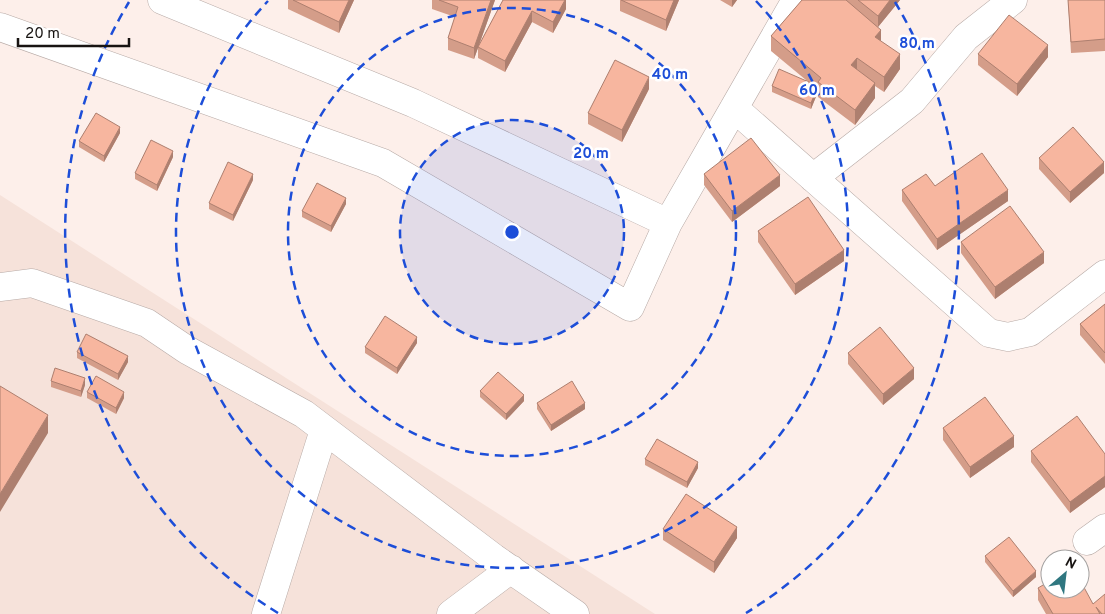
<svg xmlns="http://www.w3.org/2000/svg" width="1105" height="614" viewBox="0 0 1105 614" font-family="Overpass,sans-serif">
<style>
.built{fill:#f6e2da}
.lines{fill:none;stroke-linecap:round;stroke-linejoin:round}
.minor-casing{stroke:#b7aaa6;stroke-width:29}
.minor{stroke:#fff;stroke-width:28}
.wall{fill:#d49d89}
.shaded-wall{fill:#ad7f6f}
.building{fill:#f7b69f;stroke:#ad7f6f}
.ring{fill:none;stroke:#1d4ed8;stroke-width:2.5;stroke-dasharray:9 6}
.centre{fill:#1d4ed8;stroke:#fff;stroke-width:2.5}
.ring-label{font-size:15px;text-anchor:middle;font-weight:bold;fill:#1d4ed8;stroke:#fff;stroke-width:5;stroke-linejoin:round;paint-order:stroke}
</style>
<rect width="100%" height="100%" fill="#fdefea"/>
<path class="built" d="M0 195 655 614H0Z"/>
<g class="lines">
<defs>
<path id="minor" d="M162 0 413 103 668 223
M0 27 383 163 630 307 668 223 796 0
M734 108 989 333 1008 337 1030 332 1105 274
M813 178 912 101 966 37 1013 0
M0 287 32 283 147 323 187 350 304 414 494 558 575 614
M1087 541 1105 528
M266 614 324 430
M451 614 511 569"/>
</defs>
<use href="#minor" class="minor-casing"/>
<use href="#minor" class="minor"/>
</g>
<path class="wall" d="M288 0H354L339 33 288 9Z
M432 0H495L479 45 503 0H566V9L553 33 532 22 505 72 478 58V48L474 59 448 50V38L455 17 432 9Z
M620 0H679L666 31 620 11Z
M720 0H737L732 7Z
M802 0H900L878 27 881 41 900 69 884 92 875 86V98L855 125 818 97V91L811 109 772 92V86L806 80 771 51V36Z
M1068 0H1105V51L1071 53Z
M978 54 1048 57 1017 96 978 65Z
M649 89 622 142 588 124V113Z
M120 133 104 162 79 147V141Z
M173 157 157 191 135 179V173Z
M1039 158 1104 173 1070 203 1039 169Z
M704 174 780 186 732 222 704 185Z
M253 180 233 221 209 209V203Z
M935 186 1008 201 937 250 902 201V190Z
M346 204 331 232 302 217V211Z
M758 231 844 261 795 295 758 242Z
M961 242 1044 263 995 299 961 253Z
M1105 304V364L1080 335V324Z
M417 343 397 374 365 353V347Z
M77 352 128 362 118 380 77 358Z
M848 353 914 379 883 405 848 364Z
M51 381 85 385 81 397 51 387Z
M480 391 524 401 506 420 480 397Z
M87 392 124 398 116 414 87 398Z
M537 403 585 409 551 431 537 409Z
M943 428 1014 447 970 478 943 440Z
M1031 451 1105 454V487L1070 513 1031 462Z
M645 459 698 468 687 488 645 465Z
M663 529 737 538 714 573 663 540Z
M985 556 1036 577 1013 597 985 562Z
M1038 588 1093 604 1105 614H1046L1038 600Z"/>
<path class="shaded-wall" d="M349 0H354L339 33V22Z
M491 0H495L474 59V48Z
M565 0H566V9L553 33V22Z
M674 0H679L666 31V20Z
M732 0H737L732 7Z
M890 0H900L878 27V16Z
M532 11V22L505 72V61Z
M881 30V45L875 37Z
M1048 45V57L1017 96V84Z
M900 54V69L884 92V77Z
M857 58V73L851 65Z
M649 77V89L622 142V130Z
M875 83V98L855 125V110Z
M818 86V92L811 109V103Z
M120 127V133L104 162V156Z
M173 151V157L157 191V185Z
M1104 162V173L1070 203V192Z
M253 174V180L233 221V215Z
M780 175V186L732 222V211Z
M1008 190V201L937 250V239Z
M346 198V204L331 232V226Z
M844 250V261L795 295V284Z
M1044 252V263L995 299V287Z
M417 337V343L397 374V368Z
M128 356V362L118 380V374Z
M914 368V379L883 405V394Z
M85 378V385L81 397V391Z
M124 392V398L116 414V408Z
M524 395V401L506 420V414Z
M585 403V409L551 431V425Z
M48 415V433L0 512V494Z
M1014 436V447L970 478V467Z
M698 462V468L687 488V482Z
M1105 476V487L1070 513V502Z
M737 527V538L714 573V562Z
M1036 571V577L1013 597V591Z"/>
<path class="building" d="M293 0H349L339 22Z
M439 0H491L474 48 448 38 458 7Z
M503 0H565L553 22 532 11 505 61 478 47Z
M621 0H674L666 20Z
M802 0H846L881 30 875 37 900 54 884 77 857 58 851 65 875 83 855 110 818 82 821 78 771 36Z
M858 0H890L878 16Z
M1068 0H1105V39L1071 42Z
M1009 15 1048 45 1017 84 978 54Z
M615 60 649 77 622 130 588 113Z
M779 69 818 86 811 103 772 86Z
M96 113 120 127 104 156 79 141Z
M1073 127 1104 162 1070 192 1039 158Z
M751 138 780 175 732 211 704 174Z
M151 140 173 151 157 185 135 173Z
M982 153 1008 190 937 239 902 190 926 174 935 186Z
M228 162 253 174 233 215 209 203Z
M317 183 346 198 331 226 302 211Z
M808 197 844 250 795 284 758 231Z
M1010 206 1044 252 995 287 961 242Z
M1105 304V353L1080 324Z
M385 316 417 337 397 368 365 347Z
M880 327 914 368 883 394 848 353Z
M86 334 128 356 118 374 77 352Z
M55 368 85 378 81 391 51 381Z
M498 372 524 395 506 414 480 391Z
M96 376 124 392 116 408 87 392Z
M572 381 585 403 551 425 537 403Z
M0 386 48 415 0 494Z
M985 397 1014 436 970 467 943 428Z
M1077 416 1105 454V476L1070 502 1031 451Z
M657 439 698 462 687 482 645 459Z
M686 494 737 527 714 562 663 529Z
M1009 537 1036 571 1013 591 985 556Z
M1080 580 1093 604 1105 594V614H1102L1096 607 1100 614H1053L1038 588 1050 581V589H1080Z"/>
<circle cx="512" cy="232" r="112" fill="#1d4ed8" fill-opacity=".12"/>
<g class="ring">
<circle cx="512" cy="232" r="112"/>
<circle cx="512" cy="232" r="224"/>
<path d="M756 1A336 336 0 1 1 268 1"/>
<path d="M278 613A447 447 0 0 1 129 2M895 2A447 447 0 0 1 746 613"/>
</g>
<circle cx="512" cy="232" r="8" class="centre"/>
<g class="ring-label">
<text x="917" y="48">80 m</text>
<text x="670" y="79">40 m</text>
<text x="817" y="95">60 m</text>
<text x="591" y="158">20 m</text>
</g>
<g transform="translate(1065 574) rotate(28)"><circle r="24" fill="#ffffff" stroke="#a3a1a0"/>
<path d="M0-4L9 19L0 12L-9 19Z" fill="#2f7780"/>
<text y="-8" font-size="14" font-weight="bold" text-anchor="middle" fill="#181412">N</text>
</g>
<path d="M18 38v8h111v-8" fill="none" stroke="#181412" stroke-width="2.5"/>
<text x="25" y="38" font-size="15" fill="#181412" stroke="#ffffff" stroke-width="4" paint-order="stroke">20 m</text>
</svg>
